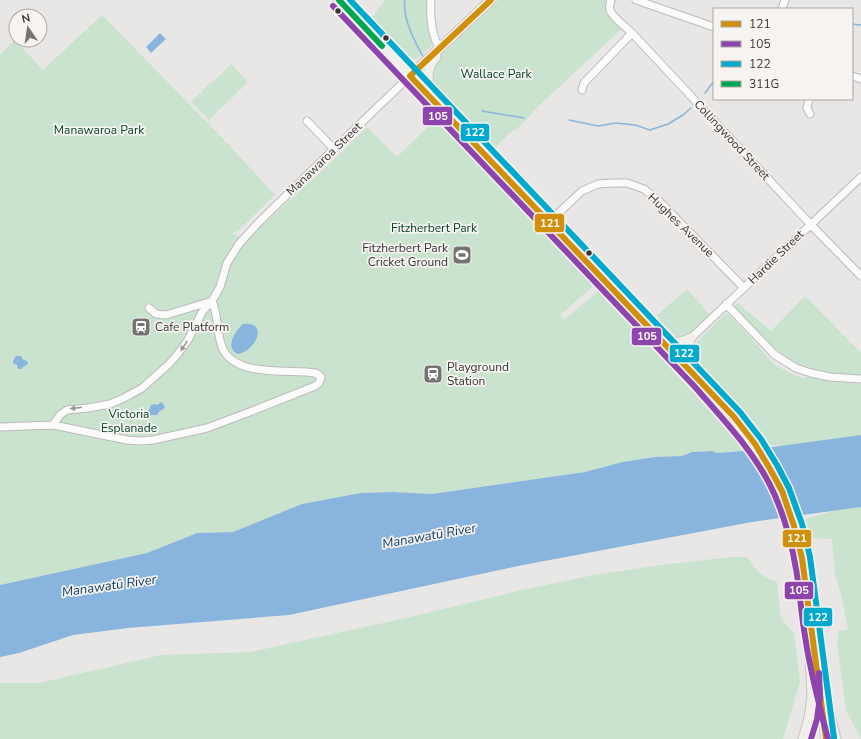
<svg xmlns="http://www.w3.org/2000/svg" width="861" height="739" viewBox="0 0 861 739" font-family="'Nunito Sans',sans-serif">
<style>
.green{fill:#c9e3cf}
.water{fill:#89b4dd}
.pier{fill:#e9e7e5}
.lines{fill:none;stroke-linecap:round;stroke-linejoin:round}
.stream{stroke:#89b4dd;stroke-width:1.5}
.minor-casing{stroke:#bcbab9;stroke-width:9}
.major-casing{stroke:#c4c3c2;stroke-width:11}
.minor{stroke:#fcfbfb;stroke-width:7}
.major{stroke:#f1efe9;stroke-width:9}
.bus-1-casing{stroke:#f7f3f1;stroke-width:9}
.bus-2-casing{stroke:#f7f3f1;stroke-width:9}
.bus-3-casing{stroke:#f7f3f1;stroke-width:9}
.bus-4-casing{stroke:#f7f3f1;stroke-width:9}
.bus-1{stroke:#d1900b;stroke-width:6}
.bus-2{stroke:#8e44ad;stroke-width:6}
.bus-3{stroke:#00a9ce;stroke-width:6}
.bus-4{stroke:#00a651;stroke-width:6}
.oneway{fill:#9a9898}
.bus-dot{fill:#373635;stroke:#f7f3f1;stroke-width:1.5}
.labels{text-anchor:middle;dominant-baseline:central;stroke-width:3.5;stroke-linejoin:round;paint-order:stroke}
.park-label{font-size:12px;fill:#024423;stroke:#f7f3f1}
.street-label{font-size:12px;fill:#373635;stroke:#f7f3f1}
.poi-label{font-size:12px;fill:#373635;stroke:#f7f3f1;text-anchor:start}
.water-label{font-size:13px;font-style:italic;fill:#0e3d64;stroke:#f7f3f1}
.line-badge{stroke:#f7f3f1;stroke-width:1.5}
.badge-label{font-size:11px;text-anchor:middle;font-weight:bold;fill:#fff}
</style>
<rect width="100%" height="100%" fill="#e9e7e5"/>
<path class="green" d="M385 0H431L435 43 416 59 411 58 372 18Z
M499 0H611L609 8 625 26 532 112 533 113 519 127 510 133 490 152 419 75Z
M102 15 229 145 275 195 239 230 232 233 246 240 325 168 367 127 397 157 439 116 593 286 560 315 564 320 598 291 717 418 724 423 728 422 730 425 751 450 717 453 712 451 692 452 682 456 655 457 585 472 432 494 393 492 361 493 302 504 233 532 197 533 147 553 0 585V55L15 40 43 70Z
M231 64 248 82 239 91 237 89 236 90 238 92 229 101 227 99 226 100 228 102 219 110 217 109H216L218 111 209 120 191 102 200 93 202 95H203L201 92 210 83 213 85 211 83 221 74 223 76 224 75 222 73Z
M687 289 710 315 684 339 680 341 656 316Z
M805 296 861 353V376C851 375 840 376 830 374 788 368 760 337 734 306L738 303 771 331Z
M726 313 729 314 775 365 792 374 802 378 810 377 832 382 861 384V435L787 446 767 445 745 416 690 354 695 344Z
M861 507V739L846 710 837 642 839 631 848 629 843 603 835 573 832 539 807 538 803 520 837 510Z
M731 557H747C756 569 762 578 777 582L781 619 794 633 800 682 783 739H0V683H39L161 655 250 652 415 616 517 591 594 575 661 565Z"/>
<path class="water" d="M160 33 166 39 151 53 146 47Z
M243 324C270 321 255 352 238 354 224 348 235 331 243 324Z
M16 356H21L23 360 27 361 28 364 23 367 21 369H18L17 365 13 363V361Z
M162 402 165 408 160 411 157 415H152L147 418 144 412 149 410 151 405 155 404 157 405Z
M861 435V507L752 522 523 565 289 615 128 628 73 635 19 653 0 657V585L147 553 197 533 233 532 302 504 361 493 393 492 432 494 585 472 623 462 655 457 682 456 692 452 712 451 717 453 743 451Z"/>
<path class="pier" d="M767 446 780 468 801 517 785 520 779 503 769 482 761 466 749 449Z"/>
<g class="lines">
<path class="stream" d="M405 0C402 17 415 43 424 58
M852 24 861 25
M705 93 714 81
M482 111 524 118
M569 120 598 126 616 123 635 125 650 130 668 124 683 115 691 108"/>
<defs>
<path id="minor" d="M431 0C430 13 431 37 440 48
M611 0C610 3 609 6 610 10 612 17 626 27 632 33L813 227 861 276
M636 0 714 27
M782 9 785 0
M852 76 861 79
M582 90 584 83 632 33
M809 99 807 108 810 114
M307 121 334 149
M549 222 582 191 598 184 612 183H627L644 189 660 202 744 288
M726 304 775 355 796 368 811 373 830 377 861 379
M149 308 156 314 166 315 209 302
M691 338 861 177
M53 425 60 415 67 410 88 408 110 404 124 398 142 388 168 365 177 355 188 340 202 312 212 301
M0 427 53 425 127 440 141 441 153 440 207 428 247 413 315 386 319 383 321 377 319 375 315 373C289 369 234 378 222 347 216 332 219 316 212 301L220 287 227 263 239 244 258 223 334 149 410 76"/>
<path id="major" d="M339 0 701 382 734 417 755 444 770 469 782 491 788 508 794 526 802 558 826 739
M410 76 491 0
M430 97C428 83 425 68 436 57
M662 340C673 343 680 344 691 338
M688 367C684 355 684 349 691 338
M827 702 836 739
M803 739 809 718 812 696 810 655"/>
</defs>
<use href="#minor" class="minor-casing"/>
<use href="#major" class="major-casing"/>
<use href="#minor" class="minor"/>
<use href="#major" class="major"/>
<defs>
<path id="bus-1" d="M410 76 734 417 755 444 770 469 782 491 794 526 802 558 826 739
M410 76 491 0"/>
<path id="bus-2" d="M333 6 695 387C722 418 750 447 769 483 783 510 791 540 796 569 800 591 801 614 805 636 810 670 819 705 828 739
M811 739 817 719 820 697 819 673"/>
<path id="bus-3" d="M350 0 740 412 761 439 777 465 789 488 802 524 810 557 834 738"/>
<path id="bus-4" d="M339 0 382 46"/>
</defs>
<use href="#bus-1" class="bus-1-casing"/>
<use href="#bus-2" class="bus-2-casing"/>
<use href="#bus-3" class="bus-3-casing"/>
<use href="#bus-4" class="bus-4-casing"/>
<use href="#bus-1" class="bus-1"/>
<use href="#bus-2" class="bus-2"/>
<use href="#bus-3" class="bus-3"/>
<use href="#bus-4" class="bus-4"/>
</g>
<defs><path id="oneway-solid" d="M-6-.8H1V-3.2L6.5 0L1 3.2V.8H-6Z"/></defs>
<g class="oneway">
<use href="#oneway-solid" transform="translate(184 346) rotate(124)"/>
<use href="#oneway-solid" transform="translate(76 408) rotate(173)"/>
</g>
<defs>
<symbol id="stadium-square" viewBox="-11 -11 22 22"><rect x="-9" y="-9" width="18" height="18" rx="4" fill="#757473" stroke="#f7f3f1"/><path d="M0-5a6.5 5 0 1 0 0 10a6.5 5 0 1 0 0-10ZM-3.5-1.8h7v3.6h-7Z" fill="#fff"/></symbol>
<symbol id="station-square" viewBox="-11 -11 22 22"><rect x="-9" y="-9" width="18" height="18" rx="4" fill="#757473" stroke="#f7f3f1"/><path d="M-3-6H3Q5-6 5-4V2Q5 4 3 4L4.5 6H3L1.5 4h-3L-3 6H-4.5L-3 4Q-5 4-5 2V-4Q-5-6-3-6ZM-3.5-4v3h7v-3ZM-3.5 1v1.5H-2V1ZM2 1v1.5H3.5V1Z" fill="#fff"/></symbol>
</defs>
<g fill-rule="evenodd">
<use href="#stadium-square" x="451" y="244" width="22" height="22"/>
<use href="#station-square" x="130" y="316" width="22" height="22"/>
<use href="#station-square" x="422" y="363" width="22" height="22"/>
</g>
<g class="bus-dot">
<circle cx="338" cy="11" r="3.5"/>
<circle cx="386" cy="38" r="3.5"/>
<circle cx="589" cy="253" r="3.5"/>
</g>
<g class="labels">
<g class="park-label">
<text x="496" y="74">Wallace Park</text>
<text x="99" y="130">Manawaroa Park</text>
<text x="434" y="228">Fitzherbert Park</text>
<text x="129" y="414">Victoria<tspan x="129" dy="14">Esplanade</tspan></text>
</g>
<g class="street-label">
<text transform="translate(732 140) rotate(47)">Collingwood Street</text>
<text transform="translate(324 159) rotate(-44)">Manawaroa Street</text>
<text transform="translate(681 225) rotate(44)">Hughes Avenue</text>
<text transform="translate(776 257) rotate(-44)">Hardie Street</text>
</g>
<g class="poi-label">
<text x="448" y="248" text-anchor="end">Fitzherbert Park<tspan x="448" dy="14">Cricket Ground</tspan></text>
<text x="155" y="327">Cafe Platform</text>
<text x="447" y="367">Playground<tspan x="447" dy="14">Station</tspan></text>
</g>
<g class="water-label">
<text transform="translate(429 536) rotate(-10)">Manawatū River</text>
<text transform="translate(109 586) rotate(-8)">Manawatū River</text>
</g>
</g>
<g class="line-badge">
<rect x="422" y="106" width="31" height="20" rx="4" fill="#8e44ad"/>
<rect x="460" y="123" width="30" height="19" rx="4" fill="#00a9ce"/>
<rect x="534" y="213" width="31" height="20" rx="4" fill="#d1900b"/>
<rect x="631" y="327" width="31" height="19" rx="4" fill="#8e44ad"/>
<rect x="669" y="344" width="31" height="19" rx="4" fill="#00a9ce"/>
<rect x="782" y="529" width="30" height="19" rx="4" fill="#d1900b"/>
<rect x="784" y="581" width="30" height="19" rx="4" fill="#8e44ad"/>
<rect x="803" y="607" width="30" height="20" rx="4" fill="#00a9ce"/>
</g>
<g class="badge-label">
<text x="438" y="120">105</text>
<text x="475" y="136">122</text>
<text x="550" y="227">121</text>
<text x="647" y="340">105</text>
<text x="684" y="357">122</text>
<text x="797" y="542">121</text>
<text x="799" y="594">105</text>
<text x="818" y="621">122</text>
</g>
<rect x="713" y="8" width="140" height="92" fill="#f7f3f1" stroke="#aaa7a6"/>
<rect x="721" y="21" width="20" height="6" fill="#d1900b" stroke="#aaa7a6"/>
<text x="749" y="28" font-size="12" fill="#373635">121</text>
<rect x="721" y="41" width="20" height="6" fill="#8e44ad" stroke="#aaa7a6"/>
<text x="749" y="48" font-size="12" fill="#373635">105</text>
<rect x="721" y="61" width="20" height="6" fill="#00a9ce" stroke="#aaa7a6"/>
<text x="749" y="68" font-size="12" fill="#373635">122</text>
<rect x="721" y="81" width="20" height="6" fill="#00a651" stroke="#aaa7a6"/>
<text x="749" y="88" font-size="12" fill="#373635">311G</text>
<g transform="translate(28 28) rotate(347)"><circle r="19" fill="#f7f3f1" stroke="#aaa7a6"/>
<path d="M0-3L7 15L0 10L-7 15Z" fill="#757473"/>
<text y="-6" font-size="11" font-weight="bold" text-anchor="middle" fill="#373635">N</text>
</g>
</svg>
